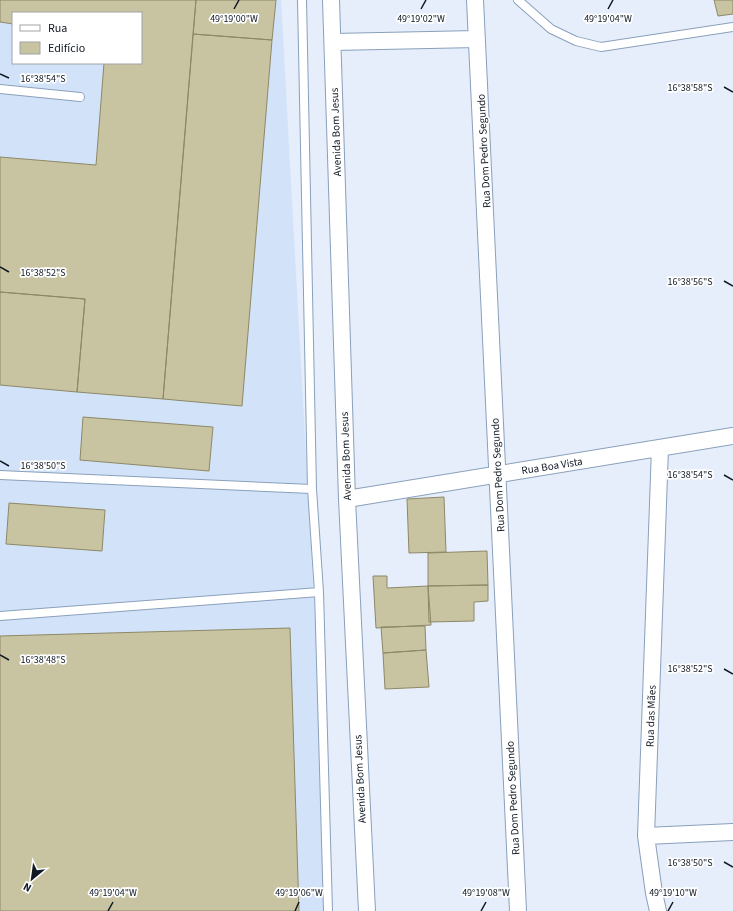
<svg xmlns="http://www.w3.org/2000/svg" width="733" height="911" viewBox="0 0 733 911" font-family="'Source Sans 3',sans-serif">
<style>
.built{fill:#d2e3f9;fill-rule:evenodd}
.building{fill:#c8c3a0;stroke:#8d8867}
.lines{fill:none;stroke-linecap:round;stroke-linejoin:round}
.service-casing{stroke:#8aa0bb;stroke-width:10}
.minor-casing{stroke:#8aa0bb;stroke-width:18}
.service{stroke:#fff;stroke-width:8}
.minor{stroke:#fff;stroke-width:16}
.ticks{fill:none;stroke:#101923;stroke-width:1.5}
.labels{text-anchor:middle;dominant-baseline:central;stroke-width:3.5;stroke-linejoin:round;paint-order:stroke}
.street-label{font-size:11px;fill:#101923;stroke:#fff}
.ticks-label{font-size:10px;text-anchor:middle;fill:#101923;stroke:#fff;stroke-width:3.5;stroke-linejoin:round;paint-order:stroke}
</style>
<rect width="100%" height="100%" fill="#e5eefa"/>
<path class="built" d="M0 0H281L331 911H0ZM13 13H141V63H13Z"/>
<path class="building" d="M0 0H196L163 399 77 392 85 299 0 292V157L96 165 104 63H141V13H13V24L0 22Z
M196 0H276L272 40 193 34Z
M714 0H733V14L718 16Z
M193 34 272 40 242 406 163 399Z
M0 292 85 299 77 392 0 385Z
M83 417 213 427 209 471 80 460Z
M444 497 446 552 409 553 407 499Z
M9 503 105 510 102 551 6 544Z
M487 551 488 585 428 586V553Z
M373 576H387V588L428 586 431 625 376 628Z
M488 585V601L474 602V621L429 622 428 586Z
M425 626 426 650 383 653 381 627Z
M290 628 299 911H0V636Z
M426 650 429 687 385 689 383 653Z"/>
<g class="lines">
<defs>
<path id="service" d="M302 0 312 489 319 592 328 911
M518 0 551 29 576 41 601 47 733 27
M0 89 80 97
M0 475 312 489
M0 616 319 592"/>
<path id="minor" d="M331 0 347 499 367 911
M475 0 518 911
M333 42 477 39
M347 499 733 436
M646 836 733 832
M658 911 654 893 646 836 660 448"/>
</defs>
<use href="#service" class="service-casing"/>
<use href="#minor" class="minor-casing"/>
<use href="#service" class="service"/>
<use href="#minor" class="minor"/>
</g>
<path class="ticks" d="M234 9 239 0M421 9 426 0M608 9 613 0M0 74 9 78M724 87 733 92M0 267 9 272M724 281 733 286M0 461 9 466M724 475 733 480M0 655 9 660M724 669 733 674M724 862 733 867M108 911 113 902M295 911 299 902M481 911 486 902M668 911 673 902"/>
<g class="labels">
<g class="street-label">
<text transform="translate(336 132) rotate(-92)">Avenida Bom Jesus</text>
<text transform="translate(484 151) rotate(-93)">Rua Dom Pedro Segundo</text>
<text transform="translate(346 456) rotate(-92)">Avenida Bom Jesus</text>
<text transform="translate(552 466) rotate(-9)">Rua Boa Vista</text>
<text transform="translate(498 475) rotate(-93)">Rua Dom Pedro Segundo</text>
<text transform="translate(651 716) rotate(-88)">Rua das Mães</text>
<text transform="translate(360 779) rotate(-93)">Avenida Bom Jesus</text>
<text transform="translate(513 798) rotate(-93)">Rua Dom Pedro Segundo</text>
</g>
</g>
<g class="ticks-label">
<text x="234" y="22">49°19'00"W</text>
<text x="421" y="22">49°19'02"W</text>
<text x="608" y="22">49°19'04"W</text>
<text x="43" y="82">16°38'54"S</text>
<text x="690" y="91">16°38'58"S</text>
<text x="43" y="276">16°38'52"S</text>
<text x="690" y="285">16°38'56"S</text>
<text x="43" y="469">16°38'50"S</text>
<text x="690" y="478">16°38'54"S</text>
<text x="43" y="663">16°38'48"S</text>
<text x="690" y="672">16°38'52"S</text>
<text x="690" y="866">16°38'50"S</text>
<text x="113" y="896">49°19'04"W</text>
<text x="299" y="896">49°19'06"W</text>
<text x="486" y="896">49°19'08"W</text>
<text x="673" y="896">49°19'10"W</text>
</g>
<rect x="12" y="12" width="130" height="52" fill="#ffffff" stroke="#9fa3a7"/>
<rect x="20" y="25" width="20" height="6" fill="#ffffff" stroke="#9fa3a7"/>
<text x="48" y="32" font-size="12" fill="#101923">Rua</text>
<rect x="20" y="42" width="20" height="12" fill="#c8c3a0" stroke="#9fa3a7"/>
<text x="48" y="52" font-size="12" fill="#101923">Edifício</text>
<g transform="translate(32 879) rotate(209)" stroke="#ffffff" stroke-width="3" paint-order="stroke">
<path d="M0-3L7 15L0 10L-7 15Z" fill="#101923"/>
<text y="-6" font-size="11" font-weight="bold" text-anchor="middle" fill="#101923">N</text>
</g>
</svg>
